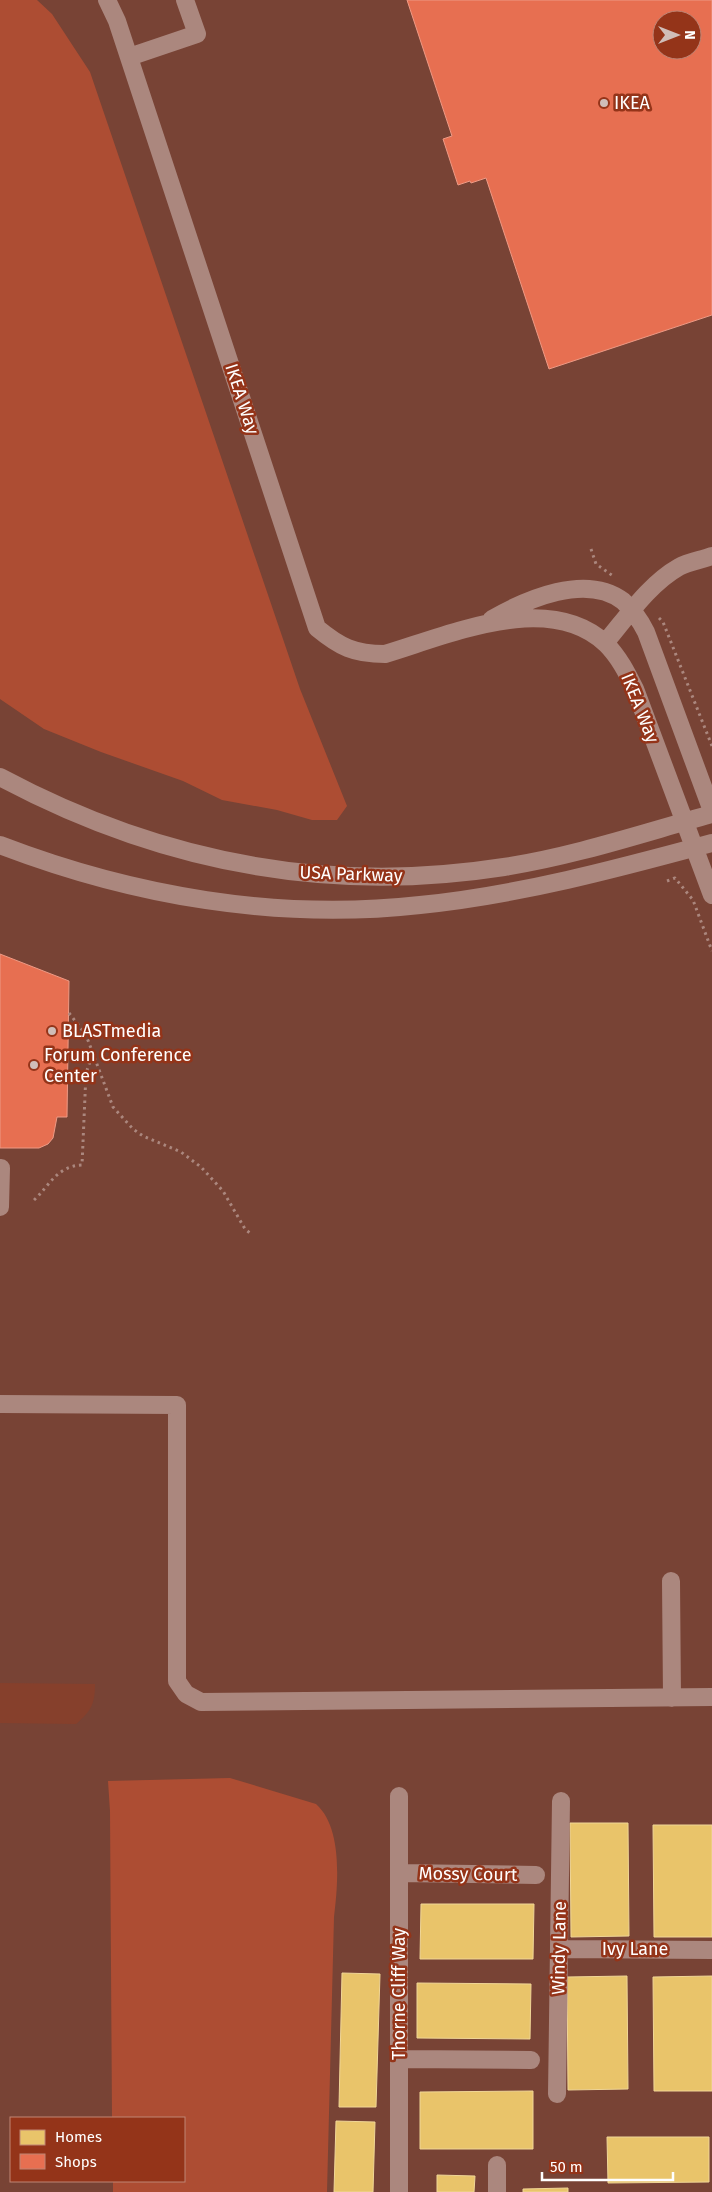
<svg xmlns="http://www.w3.org/2000/svg" width="712" height="2192" viewBox="0 0 712 2192" font-family="'Fira Sans',sans-serif">
<style>
.green{fill:#ad4d33}
.water{fill:#86402c}
.homes{fill:#e9c46a;stroke:#f0d697}
.shops{fill:#e76f51;stroke:#ee9a85;fill-rule:evenodd}
.lines{fill:none;stroke-linecap:round;stroke-linejoin:round}
.path{stroke:#ab877e;stroke-width:3;stroke-dasharray:2.5 4;stroke-linecap:butt}
.minor{stroke:#ab877e;stroke-width:18}
.poi-dot{fill:#d0bdb8;stroke:#943419;stroke-width:2}
.labels{text-anchor:middle;dominant-baseline:central;stroke-width:5;stroke-linejoin:round;paint-order:stroke}
.poi-label{font-size:18px;fill:#fff;stroke:#943419;text-anchor:start}
.street-label{font-size:18px;fill:#fff;stroke:#943419}
</style>
<rect width="100%" height="100%" fill="#784335"/>
<path class="green" d="M0 0H37L52 14 90 72 300 689 347 806 337 820H312L277 810 222 800 183 781 101 752 44 729 0 699Z
M230 1778 316 1804C343 1828 338 1884 334 1917L327 2192H113V2181H184V2118H112L110 1811 108 1781Z"/>
<path class="water" d="M0 1683 95 1684C95 1704 91 1711 76 1724L0 1723Z"/>
<path class="homes" d="M570 1823H628L629 1936 571 1937Z
M653 1825H712V1937H654Z
M421 1904H534L533 1959H420Z
M342 1973 380 1974 376 2107H339Z
M627 1976 628 2089 568 2090 567 1977Z
M712 1976V2091H654L653 1977Z
M417 1983 531 1984 530 2039 417 2038Z
M533 2091V2149H420V2092Z
M336 2121 375 2122 373 2192H334Z
M607 2137H709V2182L608 2183Z
M437 2175 475 2176 474 2192H437Z
M568 2188V2192H523V2189Z"/>
<path class="shops" d="M407 0H712V315L549 369 486 178 471 183 470 181 458 185 443 139 452 136ZM662 20H692V50H662Z
M0 954 69 981 67 1117H57L53 1138 48 1144 39 1148H0Z"/>
<g class="lines">
<path class="path" d="M591 549 596 564 613 576
M659 618 663 622 712 746
M667 881 675 878 693 900 712 951
M69 1013 86 1035 113 1107 133 1129 143 1136 181 1152 201 1167 223 1191 245 1229 251 1234
M34 1200C50 1185 57 1166 82 1165L86 1073 92 1056"/>
<path class="minor" d="M107 0 117 21 317 628C340 647 354 654 385 654 449 635 549 590 606 644 619 657 627 673 635 689L712 895
M129 57 197 34 185 0
M492 619C527 599 586 573 623 601 633 610 640 620 646 632L712 811
M605 643C627 617 649 584 679 567 688 562 701 560 712 556
M0 777C159 862 325 895 504 867 575 856 643 833 712 814
M0 845C133 896 277 921 420 905 519 895 616 869 712 843
M0 1207 1 1168
M0 1404 177 1405V1681L186 1694 201 1702 712 1697
M671 1581 672 1698
M399 1873 536 1875
M559 1949 712 1950
M399 2059 531 2060
M557 2094 561 1801
M399 2192V1796
M497 2192V2165"/>
</g>
<g class="poi-dot">
<circle cx="604" cy="103" r="5"/>
<circle cx="52" cy="1031" r="5"/>
<circle cx="34" cy="1065" r="5"/>
</g>
<g class="labels">
<g class="poi-label">
<text x="614" y="103">IKEA</text>
<text x="62" y="1031">BLASTmedia</text>
<text x="44" y="1055">Forum Conference<tspan x="44" dy="21">Center</tspan></text>
</g>
<g class="street-label">
<text transform="translate(242 399) rotate(72)">IKEA Way</text>
<text transform="translate(640 708) rotate(68)">IKEA Way</text>
<text transform="translate(351 874) rotate(2)">USA Parkway</text>
<text transform="translate(468 1874) rotate(1)">Mossy Court</text>
<text transform="translate(559 1948) rotate(-89)">Windy Lane</text>
<text x="635" y="1949">Ivy Lane</text>
<text transform="translate(399 1994) rotate(-90)">Thorne Cliff Way</text>
</g>
</g>
<rect x="10" y="2117" width="175" height="65" fill="#943419" stroke="#bf8575"/>
<rect x="20" y="2130" width="25" height="15" fill="#e9c46a" stroke="#bf8575"/>
<text x="55" y="2142" font-size="15" fill="#ffffff">Homes</text>
<rect x="20" y="2154" width="25" height="15" fill="#e76f51" stroke="#bf8575"/>
<text x="55" y="2167" font-size="15" fill="#ffffff">Shops</text>
<g transform="translate(677 35) rotate(90)"><circle r="24" fill="#943419" stroke="#bf8575"/>
<path d="M0-4L9 19L0 12L-9 19Z" fill="#d0bdb8"/>
<text y="-8" font-size="14" font-weight="bold" text-anchor="middle" fill="#ffffff">N</text>
</g>
<path d="M542 2172v8h131v-8" fill="none" stroke="#ffffff" stroke-width="2.5"/>
<text x="550" y="2172" font-size="15" fill="#ffffff" stroke="#943419" stroke-width="4" paint-order="stroke">50 m</text>
</svg>
